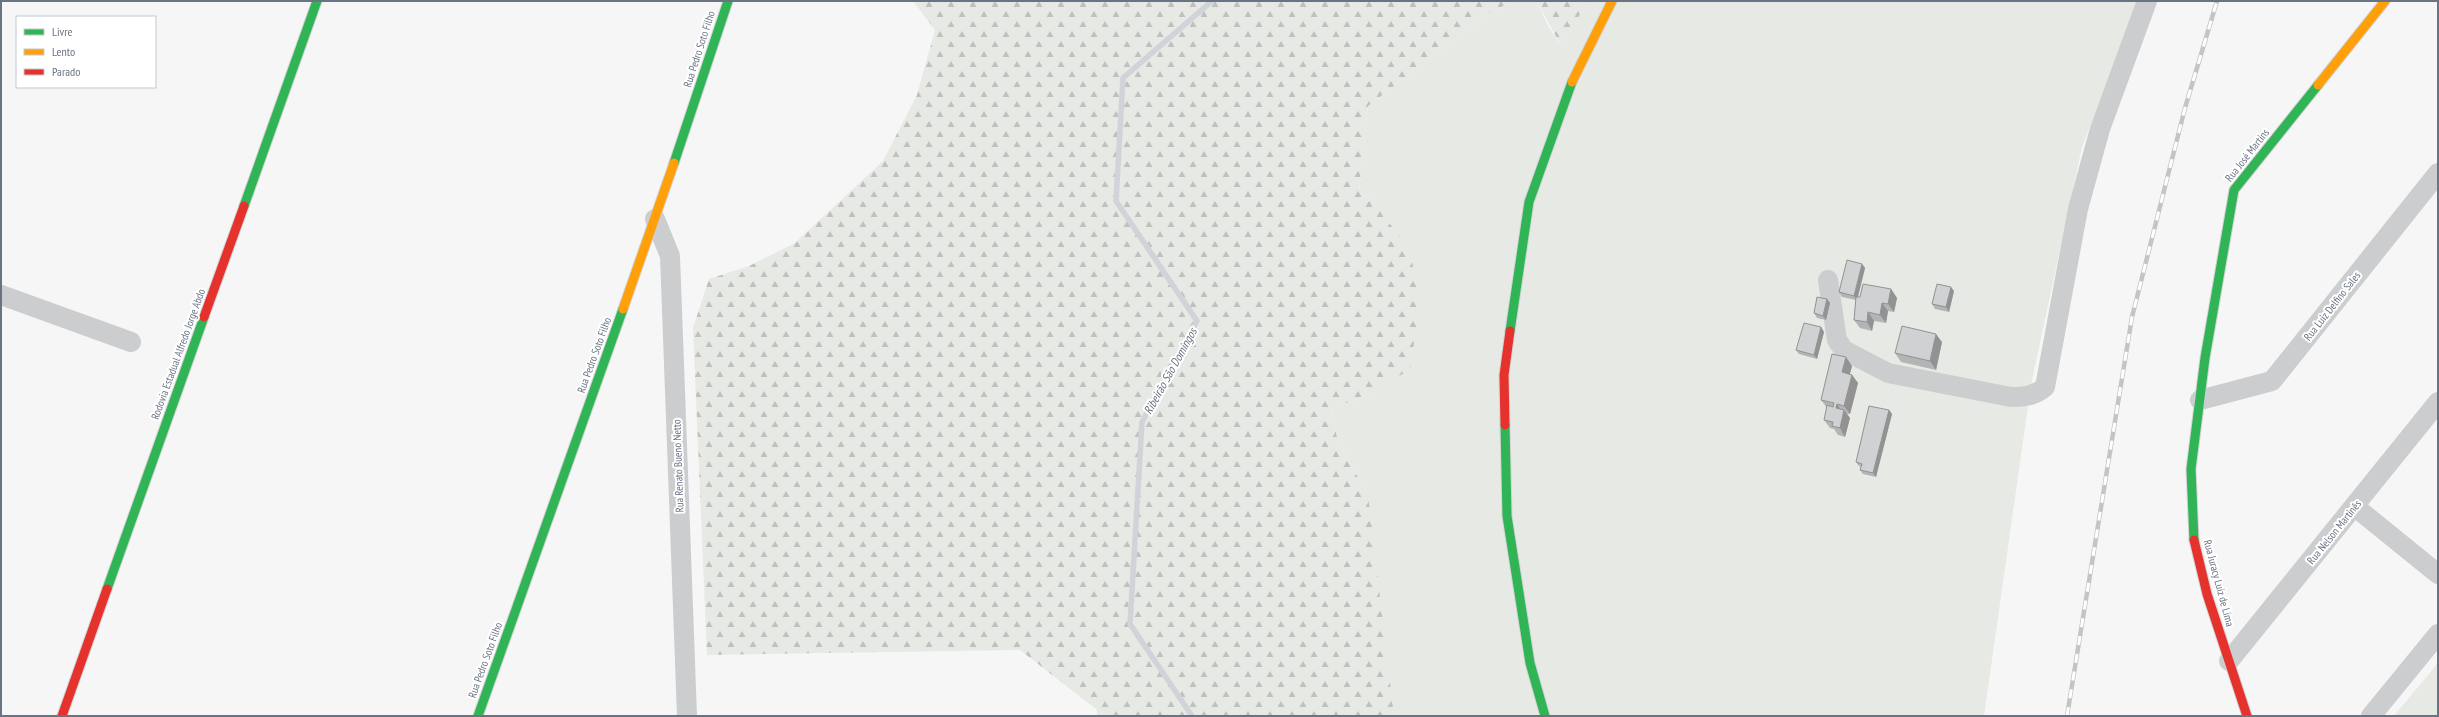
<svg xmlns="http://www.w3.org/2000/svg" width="2439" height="717" viewBox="0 0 2439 717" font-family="'PT Sans Narrow',sans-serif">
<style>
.green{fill:#e6e9e4}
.forest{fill:url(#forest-firs)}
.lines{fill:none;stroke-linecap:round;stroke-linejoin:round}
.stream{stroke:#d0d4d9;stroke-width:5.5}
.fast-casing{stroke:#d2d3d4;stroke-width:11}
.slow-casing{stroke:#d2d3d4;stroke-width:11}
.jam-casing{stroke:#d2d3d4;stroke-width:11}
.street{stroke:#cccdcf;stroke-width:20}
.fast{stroke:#30b455;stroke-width:9}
.slow{stroke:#ff9f0a;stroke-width:9}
.jam{stroke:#e5322d;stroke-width:9}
.rail-casing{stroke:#c3c4c5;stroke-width:4.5}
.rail{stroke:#fff;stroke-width:3;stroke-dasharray:9;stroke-linecap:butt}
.wall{fill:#b3b4b5}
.shaded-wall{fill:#929293}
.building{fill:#d0d1d2;stroke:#929293}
.labels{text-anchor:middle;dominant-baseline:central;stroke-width:4;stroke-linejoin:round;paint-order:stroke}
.street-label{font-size:11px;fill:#697383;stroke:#fff}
.water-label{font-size:12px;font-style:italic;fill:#64737f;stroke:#fff}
</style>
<defs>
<pattern id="forest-firs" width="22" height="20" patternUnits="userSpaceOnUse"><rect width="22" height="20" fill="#e6e9e4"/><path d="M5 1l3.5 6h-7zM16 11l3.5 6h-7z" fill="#bec1be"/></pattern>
</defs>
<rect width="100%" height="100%" fill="#f6f6f6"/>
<path class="green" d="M1514 1H1537L1548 26 1561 46 1588 1H2138L2082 147 2031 385 1984 716H1394L1363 486 1338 442 1331 409 1373 393 1376 206 1359 190 1368 106 1490 12Z
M2438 663V716H2394Z"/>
<path class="forest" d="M913 1H1514L1490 12 1368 106 1359 190 1376 206 1410 250 1420 305 1410 369 1373 393 1331 409 1338 442 1368 495 1394 716H1098L1096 709 1020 650 707 655 693 328 709 279 749 266 795 243 883 161 917 95 935 30Z
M1537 1H1588L1561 46Z"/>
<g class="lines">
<path class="stream" d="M1192 716 1130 624 1142 422 1197 321 1116 201 1123 78 1212 1"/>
<defs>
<path id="fast" d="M674 163 728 1
M244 206 317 1
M1510 331 1529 202 1572 82
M1505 425 1507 516 1530 663 1545 716
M2194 540 2191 469 2205 358 2234 190 2318 85
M107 589 204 317
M478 716 623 309"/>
<path id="slow" d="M1572 82 1612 1
M2318 85 2385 1
M623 309 674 163"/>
<path id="jam" d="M204 317 244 206
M1505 425 1504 375 1510 331
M2194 540 2207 594 2247 716
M62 716 107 589"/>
</defs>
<use href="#fast" class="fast-casing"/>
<use href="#slow" class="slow-casing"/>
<use href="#jam" class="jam-casing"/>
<path class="street" d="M655 219 670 256 687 716
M1828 280 1837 340 1844 350 1888 373 2011 397C2025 397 2034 396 2045 387L2078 209 2100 129 2147 1
M1 295 131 342
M2200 400 2272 381 2438 173
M2354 506 2438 574
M2229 661 2438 402
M2371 716 2438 634"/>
<use href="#fast" class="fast"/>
<use href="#slow" class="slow"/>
<use href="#jam" class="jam"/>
<defs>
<path id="rail" d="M2067 716 2132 317 2185 108 2217 1"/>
</defs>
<use href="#rail" class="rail-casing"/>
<use href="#rail" class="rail"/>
</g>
<path class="wall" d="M1862 264 1865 268 1858 297H1860L1891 289 1897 298 1894 312 1888 311 1886 323 1874 321 1872 331 1860 328 1854 320 1856 300 1842 297 1839 292Z
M1954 291 1949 312 1935 309 1932 304Z
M1827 299 1830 303 1826 320 1817 318 1814 313Z
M1821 327 1824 332 1817 359 1799 354 1796 350Z
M1942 342 1936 370 1901 362 1895 353Z
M1852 366 1850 374 1852 375 1858 383 1850 414H1847L1850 418 1845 437 1838 435 1834 429 1830 428 1824 420 1827 408 1821 400Z
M1889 410 1892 414 1876 477 1863 474 1860 470 1861 467 1859 466 1856 462Z"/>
<path class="shaded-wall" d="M1862 264 1865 268 1857 300 1854 296Z
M1951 287 1954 291 1949 312 1946 307Z
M1891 289 1897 298 1894 312 1888 304Z
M1827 299 1830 303 1826 320 1823 316Z
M1882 303 1888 311 1886 323 1880 315Z
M1868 312 1874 321 1872 331 1867 322Z
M1821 327 1824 332 1817 359 1814 355Z
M1936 334 1942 342 1936 370 1930 361Z
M1846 357 1852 366 1848 380 1842 372Z
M1852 375 1858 383 1850 414 1844 406Z
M1837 404 1843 413 1836 408Z
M1844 410 1850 418 1845 437 1840 428Z
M1889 410 1892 414 1876 477 1873 473Z"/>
<path class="building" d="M1847 260 1862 264 1854 296 1839 292Z
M1863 284 1891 289 1888 304 1882 303 1880 315 1868 312 1867 322 1854 320 1856 297H1860Z
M1937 284 1951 287 1946 307 1932 304Z
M1817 297 1827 299 1823 316 1814 313Z
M1804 323 1821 327 1814 355 1796 350Z
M1902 326 1936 334 1930 361 1895 353Z
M1832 354 1846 357 1842 372 1852 375 1844 406 1837 404 1836 408 1844 410 1840 428 1832 426 1833 422 1824 420 1827 405 1833 407 1834 403 1821 400Z
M1869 406 1889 410 1873 473 1860 470 1862 464 1856 462Z"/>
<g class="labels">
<g class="street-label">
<text transform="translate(699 49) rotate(-72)">Rua Pedro Soto Filho</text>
<text transform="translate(2247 155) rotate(-52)">Rua José Martins</text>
<text transform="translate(2332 306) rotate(-52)">Rua Luiz Delfino Sales</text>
<text transform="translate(178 354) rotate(-70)">Rodovia Estadual Alfredo Jorge Abdo</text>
<text transform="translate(594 355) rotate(-70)">Rua Pedro Soto Filho</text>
<text transform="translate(678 466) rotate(-92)">Rua Renato Bueno Netto</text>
<text transform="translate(2334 532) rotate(-51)">Rua Nelson Martinês</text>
<text transform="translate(2219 583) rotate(75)">Rua Juracy Luiz de Lima</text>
<text transform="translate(485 660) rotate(-70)">Rua Pedro Soto Filho</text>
</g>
<g class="water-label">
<text transform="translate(1170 371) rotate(-61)">Ribeirão São Domingos</text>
</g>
</g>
<rect width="2439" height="717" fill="none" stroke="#697383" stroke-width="4"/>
<rect x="16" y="16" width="140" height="72" fill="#ffffff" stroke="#c3c7cd"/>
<rect x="24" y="29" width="20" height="6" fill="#30b455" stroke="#c3c7cd"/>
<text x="52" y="36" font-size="12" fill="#697383">Livre</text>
<rect x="24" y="49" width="20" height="6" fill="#ff9f0a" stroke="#c3c7cd"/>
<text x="52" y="56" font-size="12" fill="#697383">Lento</text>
<rect x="24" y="69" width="20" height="6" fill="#e5322d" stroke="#c3c7cd"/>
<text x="52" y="76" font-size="12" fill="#697383">Parado</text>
</svg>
